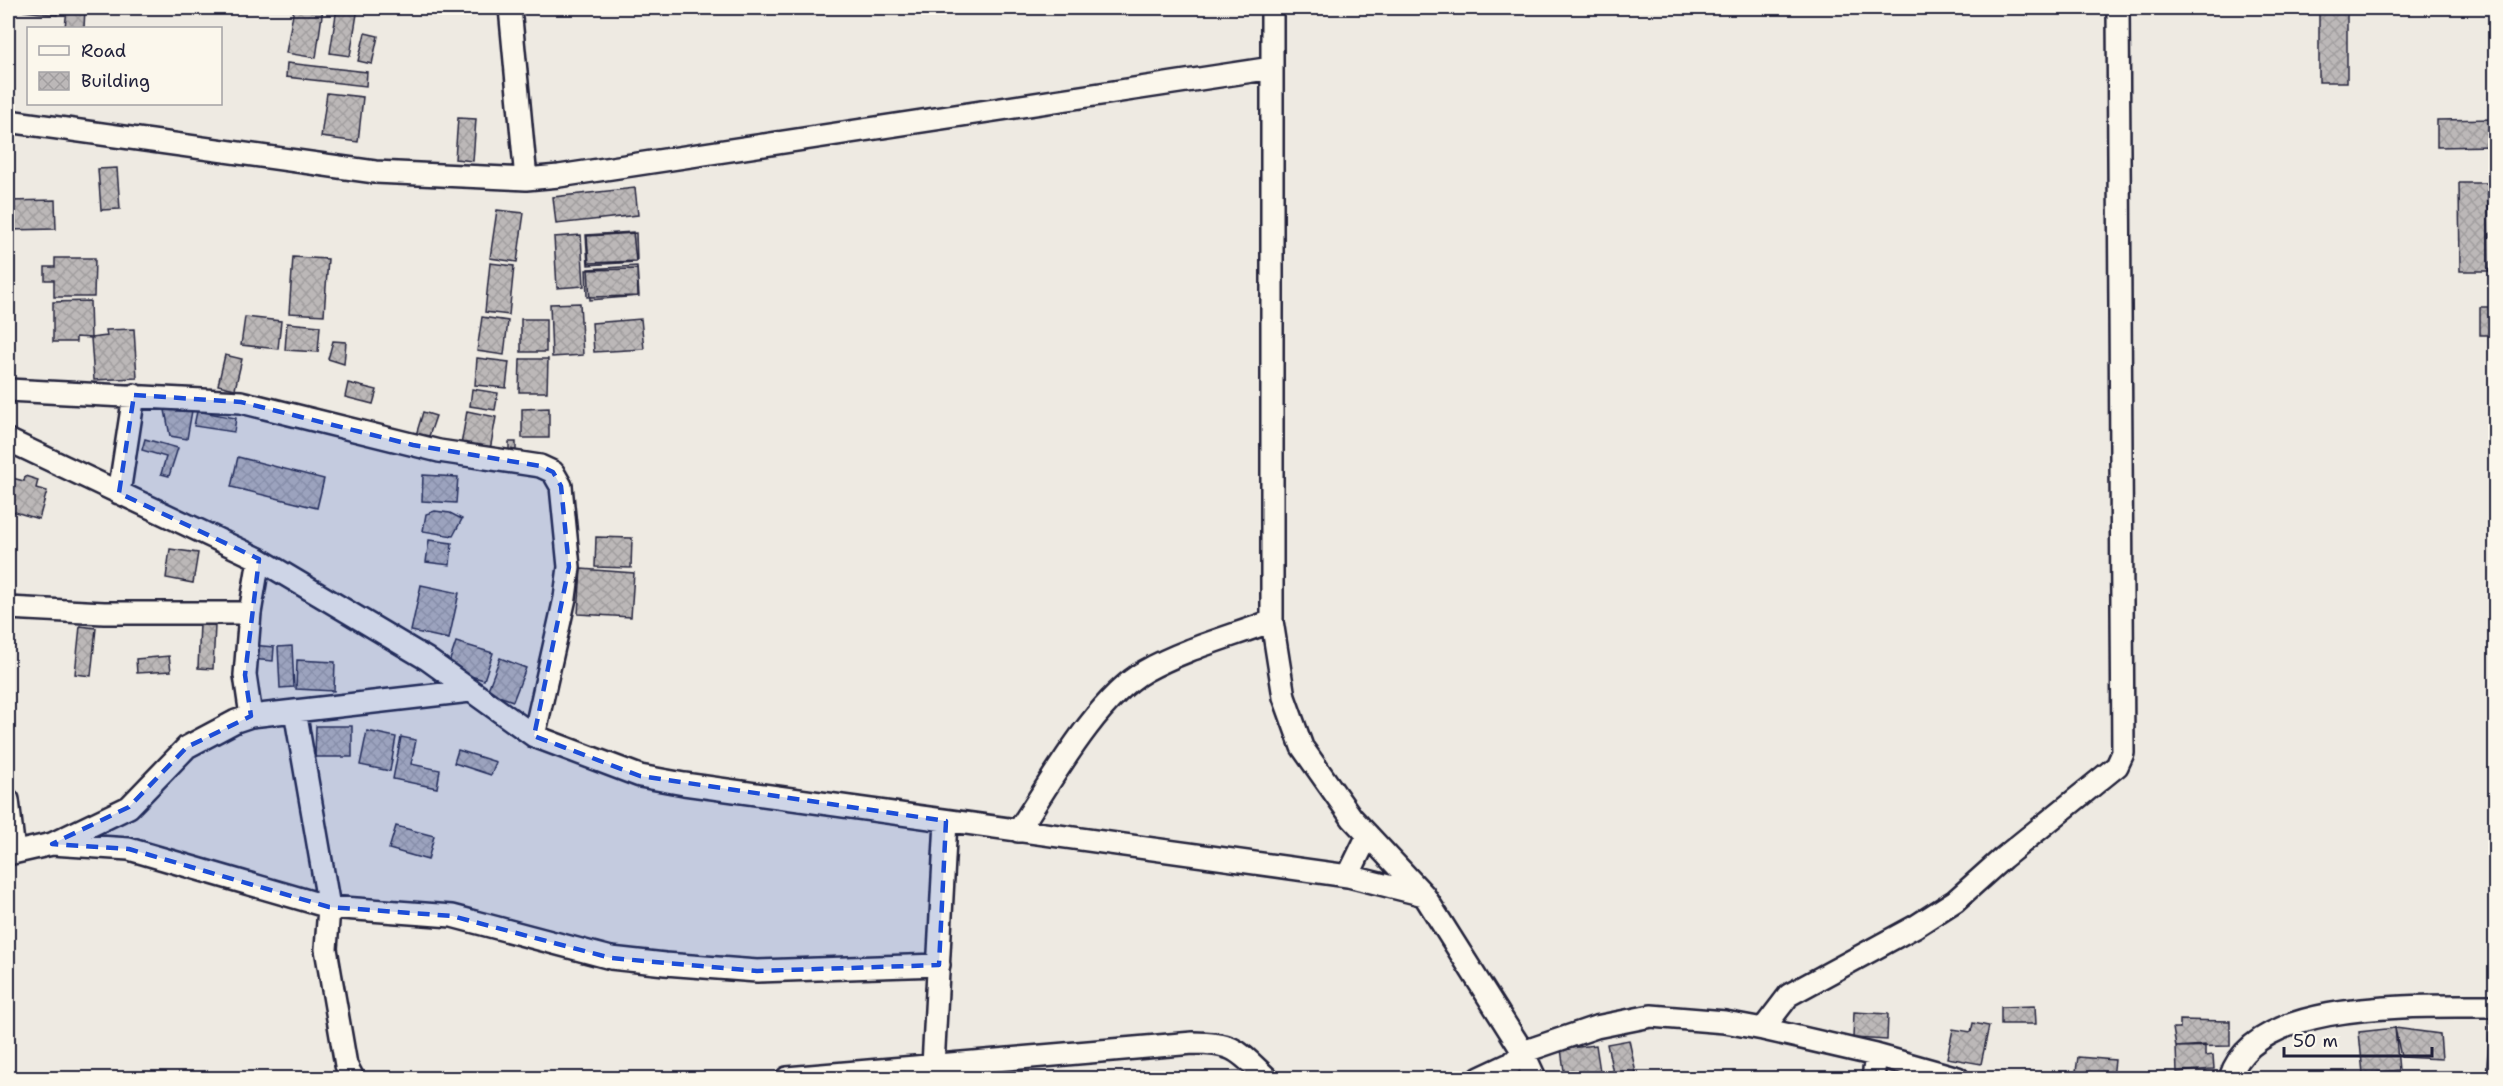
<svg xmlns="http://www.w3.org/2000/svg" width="2503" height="1086" viewBox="0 0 2503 1086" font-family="'Shantell Sans',sans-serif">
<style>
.building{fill:url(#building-cross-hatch);stroke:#22223b;stroke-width:1.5}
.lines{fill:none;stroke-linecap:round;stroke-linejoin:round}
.minor-casing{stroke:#22223b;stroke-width:26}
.minor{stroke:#fbf7ec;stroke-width:21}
.marked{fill:#1d4ed8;fill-opacity:0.2;stroke:#1d4ed8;stroke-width:4.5;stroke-dasharray:12 8;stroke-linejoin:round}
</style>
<defs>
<pattern id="building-cross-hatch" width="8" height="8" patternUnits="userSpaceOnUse" patternTransform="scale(1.5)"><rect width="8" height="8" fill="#bcb8b8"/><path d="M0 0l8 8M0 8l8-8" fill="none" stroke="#a19e9f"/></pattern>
</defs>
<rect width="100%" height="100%" fill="#eeeae2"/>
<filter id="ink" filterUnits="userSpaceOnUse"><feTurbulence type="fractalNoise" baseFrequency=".0167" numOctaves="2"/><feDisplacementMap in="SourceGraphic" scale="12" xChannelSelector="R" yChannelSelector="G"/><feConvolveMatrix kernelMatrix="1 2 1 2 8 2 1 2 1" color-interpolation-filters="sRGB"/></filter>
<g filter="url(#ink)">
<path class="building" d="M24 8H58L57 15 24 11Z
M67 8H85L84 28H65Z
M294 8H323L316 58 286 53Z
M337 8H358L350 56 330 53Z
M2319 8H2347V82H2319Z
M365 33 378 36 372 64 358 61Z
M287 63 367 72 366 86 286 77Z
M327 93 363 97 358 142 321 137Z
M458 118 476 119 473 161 455 159Z
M2496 119V146L2437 147V120Z
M117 168 120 209 101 210 98 169Z
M2459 183H2488L2489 271H2460Z
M635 188 638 215 556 224 553 197Z
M55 200 56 229 8 230V201Z
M497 210 524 213 517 262 490 258Z
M633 232 636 262 588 265 586 235Z
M636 233 637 261 589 263 587 236Z
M581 235 584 286 557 288 554 237Z
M293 257 328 259 324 315 289 313Z
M55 258H95L94 297H54V280H45V267H55Z
M490 263 514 266 509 315 485 312Z
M637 266 639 296 590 300 588 269Z
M637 269 638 296 587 297 586 270Z
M90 301 91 338 76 337V342H53V302Z
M580 303 583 355 552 357 550 304Z
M2480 307H2496V335H2480Z
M245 317 281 321 278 349 241 345Z
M482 317 508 321 504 355 477 351Z
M521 319H546V352H521Z
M641 319 644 349 594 352 592 323Z
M287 323 320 326 318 352 285 350Z
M134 329 137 378 94 380 91 338 107 336 106 330Z
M333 341 346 342 344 364 328 359Z
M225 355 242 359 235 389 218 385Z
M477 358 509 362 506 388 475 385Z
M520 359H548L547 392H519Z
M348 383 377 390 373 404 345 397Z
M472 389 498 393 495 410 470 406Z
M193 405 187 439 170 436 165 410Z
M549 408V438H522V409Z
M197 411 236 418 234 432 194 426Z
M467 411 496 417 490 450 461 445Z
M423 412 436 416 428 439 416 435Z
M145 439 178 448 169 476 161 474 166 457 142 450Z
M509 442H516V453L509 454Z
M238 457 324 479 317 508 231 487Z
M423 475 458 477 456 503 422 501Z
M25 476 38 480 36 488 47 491 39 519 8 510V495L12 478 24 481Z
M435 511 450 513 462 519 453 536 423 531 426 514Z
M596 537 632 538 631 568 595 567Z
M429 540 452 543 450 565 426 562Z
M170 549 198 553 193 583 166 578Z
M581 569 634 573 631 617 578 614Z
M421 585 459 593 449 639 411 631Z
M200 624 215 625 213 669 198 668Z
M80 626 96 628 91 676 75 674Z
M456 642 493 653 484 680 447 669Z
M251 645 274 647 273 661 250 659Z
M292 646 294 687 280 688 278 647Z
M169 656 171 671 137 673 136 659Z
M500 658 526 668 513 701 487 692Z
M297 660 335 662 334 691 296 689Z
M316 726H352V757H315Z
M367 731 396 737 390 771 360 765Z
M401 737 416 740 411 764 440 770 437 788 393 779Z
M458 750 496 762 491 775 454 763Z
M396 826 434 836 428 860 389 849Z
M2035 1006 2036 1024H2001V1007Z
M1854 1012 1888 1014 1887 1040 1853 1038Z
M2180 1020 2230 1021V1046L2176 1047 2173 1028H2180Z
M1973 1023 1989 1026 1981 1064 1947 1058 1953 1029 1971 1032Z
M2490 1025H2496V1078H2486Z
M2395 1028 2399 1070 2363 1074 2359 1032Z
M2395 1028 2440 1034 2442 1059 2401 1057Z
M1629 1040 1637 1078H1614L1607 1044Z
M1596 1045 1601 1078H1565L1561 1049Z
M2205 1045V1056L2213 1055 2214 1069 2177 1072 2176 1047Z
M2078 1057 2115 1060 2113 1078H2075Z
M1705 1073V1078H1665V1076Z
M2440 1073V1078H2399V1076Z"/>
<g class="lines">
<defs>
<path id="minor" d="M510 8 526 179
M1272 8V621L1284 697 1302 747 1352 818 1424 895 1523 1052 1535 1078
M8 121 375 172 526 179 559 176 1272 68
M8 390 241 402 439 451 540 466 553 472 561 486 569 567 565 598 534 736
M8 440 259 559 427 659 534 736 640 776 684 784 1348 876 1424 895
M119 493 134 395
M8 608 104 613H250
M295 711 329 907 326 949 346 1065 353 1078
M251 716 245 675 250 613 259 559
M8 800 14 852
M1018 831C1050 783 1096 699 1145 671 1184 649 1230 637 1272 621
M52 844 129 849 329 907 452 916 611 958 665 964 757 971 939 965
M8 854 52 844 129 807 187 747 236 721 251 716 470 691
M1348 876 1368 835
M1763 1029 1789 995 1916 926 1955 901 2003 858 2117 766 2123 753 2118 8
M933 1066 946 821
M787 1078 1193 1043C1235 1043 1238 1051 1267 1078
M1480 1078 1512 1063 1523 1052 1596 1027 1651 1016 1725 1022 1763 1029 1876 1055 1958 1078
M1873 1078 1876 1055
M2230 1078C2255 996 2427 1007 2496 1006"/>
</defs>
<use href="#minor" class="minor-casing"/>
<use href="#minor" class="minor"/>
</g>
</g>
<path class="marked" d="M134 395 241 402 413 445 540 466 553 472 561 486 569 567 534 736 640 776 946 821 939 965 757 971 611 958 452 916 329 907 129 849 52 844 129 807 187 747 251 716 245 675 259 559 119 493Z"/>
<rect width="2503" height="1086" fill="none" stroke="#fbf7ec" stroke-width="30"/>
<rect x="15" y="15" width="2473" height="1056" fill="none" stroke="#22223b" stroke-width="2" filter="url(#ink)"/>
<rect x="27" y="27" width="195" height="78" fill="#fbf7ec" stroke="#a4a2a5" stroke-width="1.5"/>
<rect x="39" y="46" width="30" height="9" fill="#fbf7ec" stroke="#a4a2a5" stroke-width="1.5"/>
<text x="81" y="57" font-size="18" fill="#22223b">Road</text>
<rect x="39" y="72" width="30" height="18" fill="url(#building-cross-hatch)" stroke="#a4a2a5" stroke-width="1.5"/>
<text x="81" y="87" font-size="18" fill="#22223b">Building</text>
<path d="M2284 1047v9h148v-9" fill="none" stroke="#22223b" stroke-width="3"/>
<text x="2293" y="1047" font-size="18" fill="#22223b" stroke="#fbf7ec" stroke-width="4.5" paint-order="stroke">50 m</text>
</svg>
